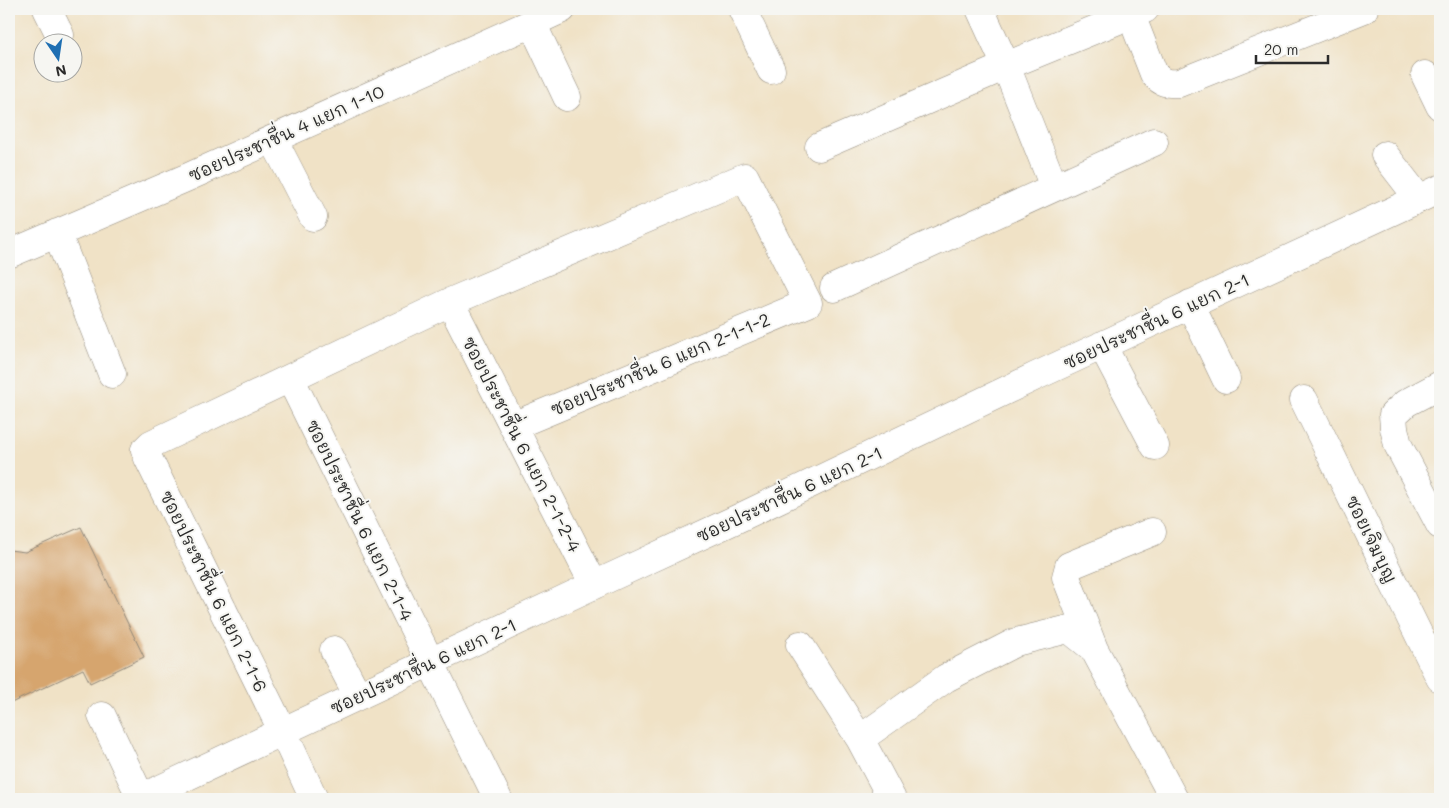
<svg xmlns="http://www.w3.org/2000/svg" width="1449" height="808" viewBox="0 0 1449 808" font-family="Mali,'Playpen Sans Thai',sans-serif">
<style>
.building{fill:#d6a56e}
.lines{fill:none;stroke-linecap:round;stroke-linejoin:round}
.minor-casing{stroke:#8e8678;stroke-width:29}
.minor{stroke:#fff;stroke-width:28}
.labels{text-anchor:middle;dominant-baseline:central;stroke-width:4;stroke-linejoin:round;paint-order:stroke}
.street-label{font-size:18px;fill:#2b2b2b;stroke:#f6f6f2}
</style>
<rect width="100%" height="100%" fill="#f6f6f2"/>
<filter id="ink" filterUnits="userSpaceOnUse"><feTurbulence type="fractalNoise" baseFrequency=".02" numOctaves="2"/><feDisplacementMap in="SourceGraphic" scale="10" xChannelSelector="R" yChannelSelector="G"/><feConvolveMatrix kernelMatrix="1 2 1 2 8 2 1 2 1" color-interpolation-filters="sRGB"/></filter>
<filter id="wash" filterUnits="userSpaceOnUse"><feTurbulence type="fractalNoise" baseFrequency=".0096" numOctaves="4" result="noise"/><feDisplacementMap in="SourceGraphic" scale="20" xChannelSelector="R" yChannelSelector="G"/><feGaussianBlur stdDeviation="1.12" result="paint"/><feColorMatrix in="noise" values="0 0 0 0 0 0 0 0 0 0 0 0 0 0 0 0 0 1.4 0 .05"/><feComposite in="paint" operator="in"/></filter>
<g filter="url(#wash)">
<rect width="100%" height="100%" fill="#f0e2c6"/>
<g id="blocks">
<path class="building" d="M81 527 144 657 90 683 83 669 9 704V550L25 552Z"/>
</g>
</g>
<g filter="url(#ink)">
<use href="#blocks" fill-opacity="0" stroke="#8e8678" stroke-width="1"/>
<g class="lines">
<defs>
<path id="minor" d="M47 9 60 35
M742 9 771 70
M980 9 1006 66 1054 187
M1131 15 1154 74C1162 83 1167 84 1179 83L1364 9
M532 23 567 97
M1425 75 1440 106
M273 139 313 217
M819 147 1006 66 1145 9
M1385 155 1419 199
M57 233 112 374
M9 254 186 178 532 23 562 9
M834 288 1154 142
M450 302 594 585
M1190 304 1226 379
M1102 345 1155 446
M290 378 498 799
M1440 385 1406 403 1393 415 1394 428 1398 445 1440 525
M1304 400 1440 678
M1152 532 1069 566 1066 577 1094 649 1174 799
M800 645 860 739 892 799
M334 650 358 696
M102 716 141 798
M860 739 946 678 1016 642 1069 629 1094 649
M139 799 594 585 741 517 1036 376 1440 189
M314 799 283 732 148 458 145 450 151 444 450 302 745 177 808 303 513 426"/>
</defs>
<use href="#minor" class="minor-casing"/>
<use href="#minor" class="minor"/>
</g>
</g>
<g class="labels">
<g class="street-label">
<text transform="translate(286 133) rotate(-24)">ซอยประชาชื่น 4 แยก 1-10</text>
<text transform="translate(1156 321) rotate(-25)">ซอยประชาชื่น 6 แยก 2-1</text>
<text transform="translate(660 364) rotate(-23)">ซอยประชาชื่น 6 แยก 2-1-1-2</text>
<text transform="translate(522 444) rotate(63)">ซอยประชาชื่น 6 แยก 2-1-2-4</text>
<text transform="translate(789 494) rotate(-25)">ซอยประชาชื่น 6 แยก 2-1</text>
<text transform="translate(360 520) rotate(64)">ซอยประชาชื่น 6 แยก 2-1-4</text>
<text transform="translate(1372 539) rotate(64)">ซอยเจิมบุญ</text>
<text transform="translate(214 591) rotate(64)">ซอยประชาชื่น 6 แยก 2-1-6</text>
<text transform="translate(423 666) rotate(-25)">ซอยประชาชื่น 6 แยก 2-1</text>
</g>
</g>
<rect width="1449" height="808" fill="none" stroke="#f6f6f2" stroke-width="30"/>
<g transform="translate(58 58) rotate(167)"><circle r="24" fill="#f6f6f2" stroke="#a5a5a2"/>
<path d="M0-4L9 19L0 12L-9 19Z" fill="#1f6fb2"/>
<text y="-8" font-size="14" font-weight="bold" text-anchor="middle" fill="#2b2b2b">N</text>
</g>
<path d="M1256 55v8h72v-8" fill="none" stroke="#2b2b2b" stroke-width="2.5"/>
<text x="1264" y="55" font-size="15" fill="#2b2b2b" stroke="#f6f6f2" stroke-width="4" paint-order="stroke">20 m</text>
</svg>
